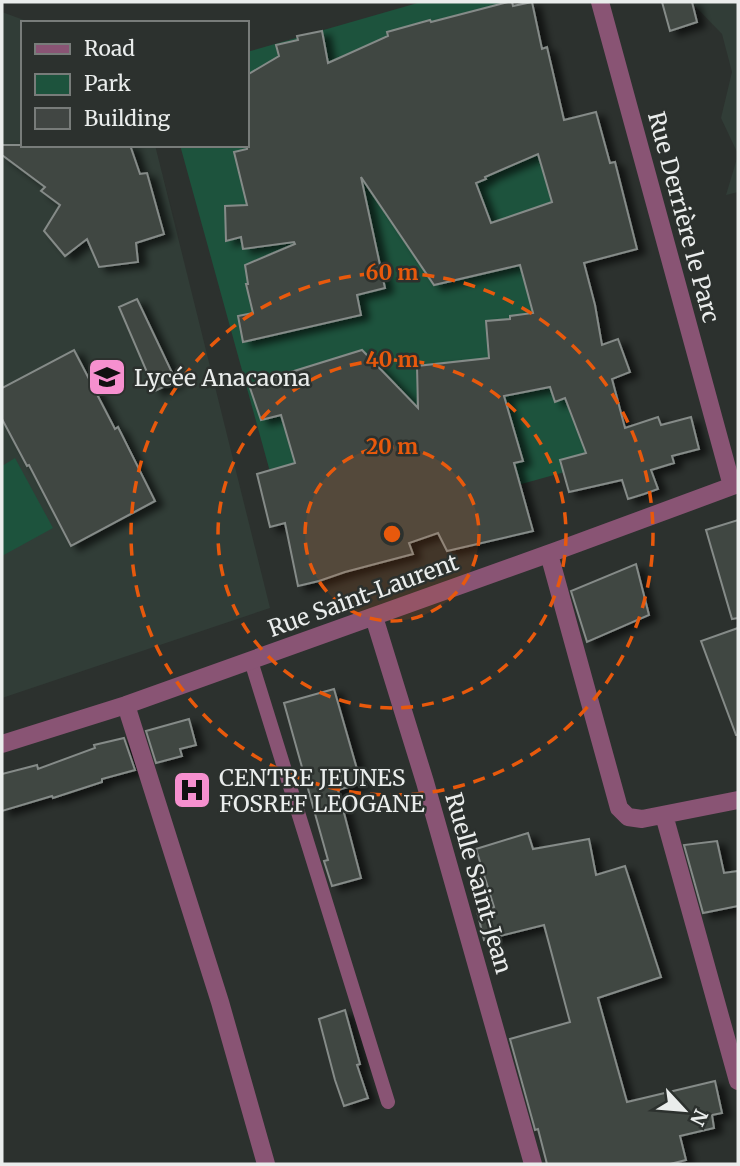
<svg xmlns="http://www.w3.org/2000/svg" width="740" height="1166" viewBox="0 0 740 1166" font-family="Merriweather,serif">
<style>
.built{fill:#313d37}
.green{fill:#1d533d}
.building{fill:#414643;stroke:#858b88;stroke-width:2;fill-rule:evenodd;filter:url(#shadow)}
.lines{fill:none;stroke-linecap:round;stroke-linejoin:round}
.service{stroke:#895474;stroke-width:14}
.minor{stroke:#895474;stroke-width:18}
.ring{fill:none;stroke:#e8590c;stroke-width:3.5;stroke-dasharray:12 9}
.labels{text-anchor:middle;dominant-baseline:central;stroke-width:5;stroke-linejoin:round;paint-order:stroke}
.street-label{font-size:23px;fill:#eaedec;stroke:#2c312e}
.poi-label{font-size:23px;fill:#eaedec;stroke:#2c312e;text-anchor:start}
.centre{fill:#e8590c;stroke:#2c312e;stroke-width:3.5}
.ring-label{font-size:21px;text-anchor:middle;font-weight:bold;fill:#e8590c;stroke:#2c312e;stroke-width:5;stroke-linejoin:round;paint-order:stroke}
</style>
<defs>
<filter id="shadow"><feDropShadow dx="8" dy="4.5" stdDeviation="3.5" flood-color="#0009"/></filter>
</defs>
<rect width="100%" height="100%" fill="#2c312e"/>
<path class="built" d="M691 2H738V154L721 118 732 72 722 34Z
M2 12 32 23H23V145H155L270 608 2 698Z
M738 155V192L726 195Z"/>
<path class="green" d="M421 2H502L626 455 291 548 180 145H247V52Z
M15 458 53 528 2 556V466Z"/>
<path class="building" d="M508 2H512L513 6 532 2 542 49 547 47 564 120 596 112 610 163 615 162 637 249 584 263 595 305 602 345 618 339 630 372 612 379 625 428 658 417 661 425 691 417 699 449 672 456 674 463 651 470 658 489 644 494 628 499 622 480 569 492 560 460 586 453 565 398 555 402 550 387 504 396 523 461 514 463 533 531 447 551 438 533 409 543 413 554 345 572 319 581 298 586 285 523 270 527 257 474 295 463 281 415 261 420 249 385 362 350 418 408 417 366 489 358 486 321 510 319V316L533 313 520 265 434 285 361 177 385 288 357 295 361 315 243 342 238 316 253 313 246 284H248L245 265 295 244 294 242 243 249 241 237 226 241 225 206 247 205 234 152 247 149V75L279 56 276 45 298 40 297 36 322 31 328 63 388 36 387 32 430 20 431 22ZM538 154 552 202 491 223 476 183 486 179 485 177Z
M662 2H692L697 22 670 31Z
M2 145H130L140 174 147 173 164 234 136 243 138 262 99 267 87 239 65 256 44 231 60 205 41 191 45 187 2 155Z
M137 299 176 381 155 391 119 307Z
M74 350 115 429 118 427 155 501 71 546 29 465 27 466 2 419V388Z
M738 520V618L732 619 706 530Z
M636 564 649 615 587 642 571 591Z
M738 628V735H736L701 641Z
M334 689 361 783 338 790 361 878 332 886 324 861 328 860 284 703Z
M189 719 196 745 180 749 182 756 156 763 146 731Z
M124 738 135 770 102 779V782L53 798 52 796 2 811V774L37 765 38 769 95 748 94 745Z
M528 833 533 849 589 839 596 875 625 866 661 977 598 998 627 1102 715 1081 722 1113 712 1115 714 1128 680 1136 686 1160 670 1164H547L538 1129 535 1130 534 1126 510 1039 570 1022 544 925 484 940 477 911 494 907 476 849Z
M717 841 724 873 738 871V906L703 913 684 845Z
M345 1010 360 1064 357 1065 368 1098 344 1106 335 1080 319 1019Z"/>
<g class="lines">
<path class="service" d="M251 661 388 1102"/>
<path class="minor" d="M600 2 732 486
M549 554 619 808 628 817 642 819 738 800
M374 617 425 782 533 1164
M126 705 220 1002 266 1164
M2 744 126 705 559 550 738 484
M664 815 738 1081"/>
</g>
<circle cx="392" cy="534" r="87" fill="#e8590c" fill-opacity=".12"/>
<g class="ring">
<circle cx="392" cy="534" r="87"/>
<circle cx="392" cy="534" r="174"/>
<circle cx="392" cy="534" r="261"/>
</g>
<defs>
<symbol id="school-square" viewBox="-11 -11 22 22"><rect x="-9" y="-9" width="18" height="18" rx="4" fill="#f690cf" stroke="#2c312e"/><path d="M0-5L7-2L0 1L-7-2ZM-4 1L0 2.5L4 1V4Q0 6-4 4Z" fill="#111"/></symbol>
<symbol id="hospital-square" viewBox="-11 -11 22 22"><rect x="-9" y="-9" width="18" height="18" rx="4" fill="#f690cf" stroke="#2c312e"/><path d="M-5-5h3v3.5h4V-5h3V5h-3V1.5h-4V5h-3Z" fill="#111"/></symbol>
</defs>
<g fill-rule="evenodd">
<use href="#school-square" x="85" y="355" width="44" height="44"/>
<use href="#hospital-square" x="170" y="768" width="44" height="44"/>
</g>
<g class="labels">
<g class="street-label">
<text transform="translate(684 217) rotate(75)">Rue Derrière le Parc</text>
<text transform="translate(363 595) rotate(-20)">Rue Saint-Laurent</text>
<text transform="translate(479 883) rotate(74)">Ruelle Saint-Jean</text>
</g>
<g class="poi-label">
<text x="134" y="377">Lycée Anacaona</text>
<text x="219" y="777">CENTRE JEUNES<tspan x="219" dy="26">FOSREF LEOGANE</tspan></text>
</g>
</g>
<circle cx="392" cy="534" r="10" class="centre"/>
<g class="ring-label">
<text x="392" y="280">60 m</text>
<text x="392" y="367">40 m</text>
<text x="392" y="454">20 m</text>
</g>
<rect width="740" height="1166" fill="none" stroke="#eaedec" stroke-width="7"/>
<rect x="21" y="21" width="228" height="126" fill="#2c312e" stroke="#787c7a" stroke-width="2"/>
<rect x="35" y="44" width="35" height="10" fill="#895474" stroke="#787c7a" stroke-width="2"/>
<text x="84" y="56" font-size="21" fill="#eaedec">Road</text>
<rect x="35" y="74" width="35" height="21" fill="#1d533d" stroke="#787c7a" stroke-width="2"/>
<text x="84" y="91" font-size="21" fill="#eaedec">Park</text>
<rect x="35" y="108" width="35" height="21" fill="#414643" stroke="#787c7a" stroke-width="2"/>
<text x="84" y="126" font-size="21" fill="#eaedec">Building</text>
<g transform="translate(684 1110) rotate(116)" stroke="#2c312e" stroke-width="5" paint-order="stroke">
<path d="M0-5L12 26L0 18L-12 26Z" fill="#eaedec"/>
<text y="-10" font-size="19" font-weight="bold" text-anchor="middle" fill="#eaedec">N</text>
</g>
</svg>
